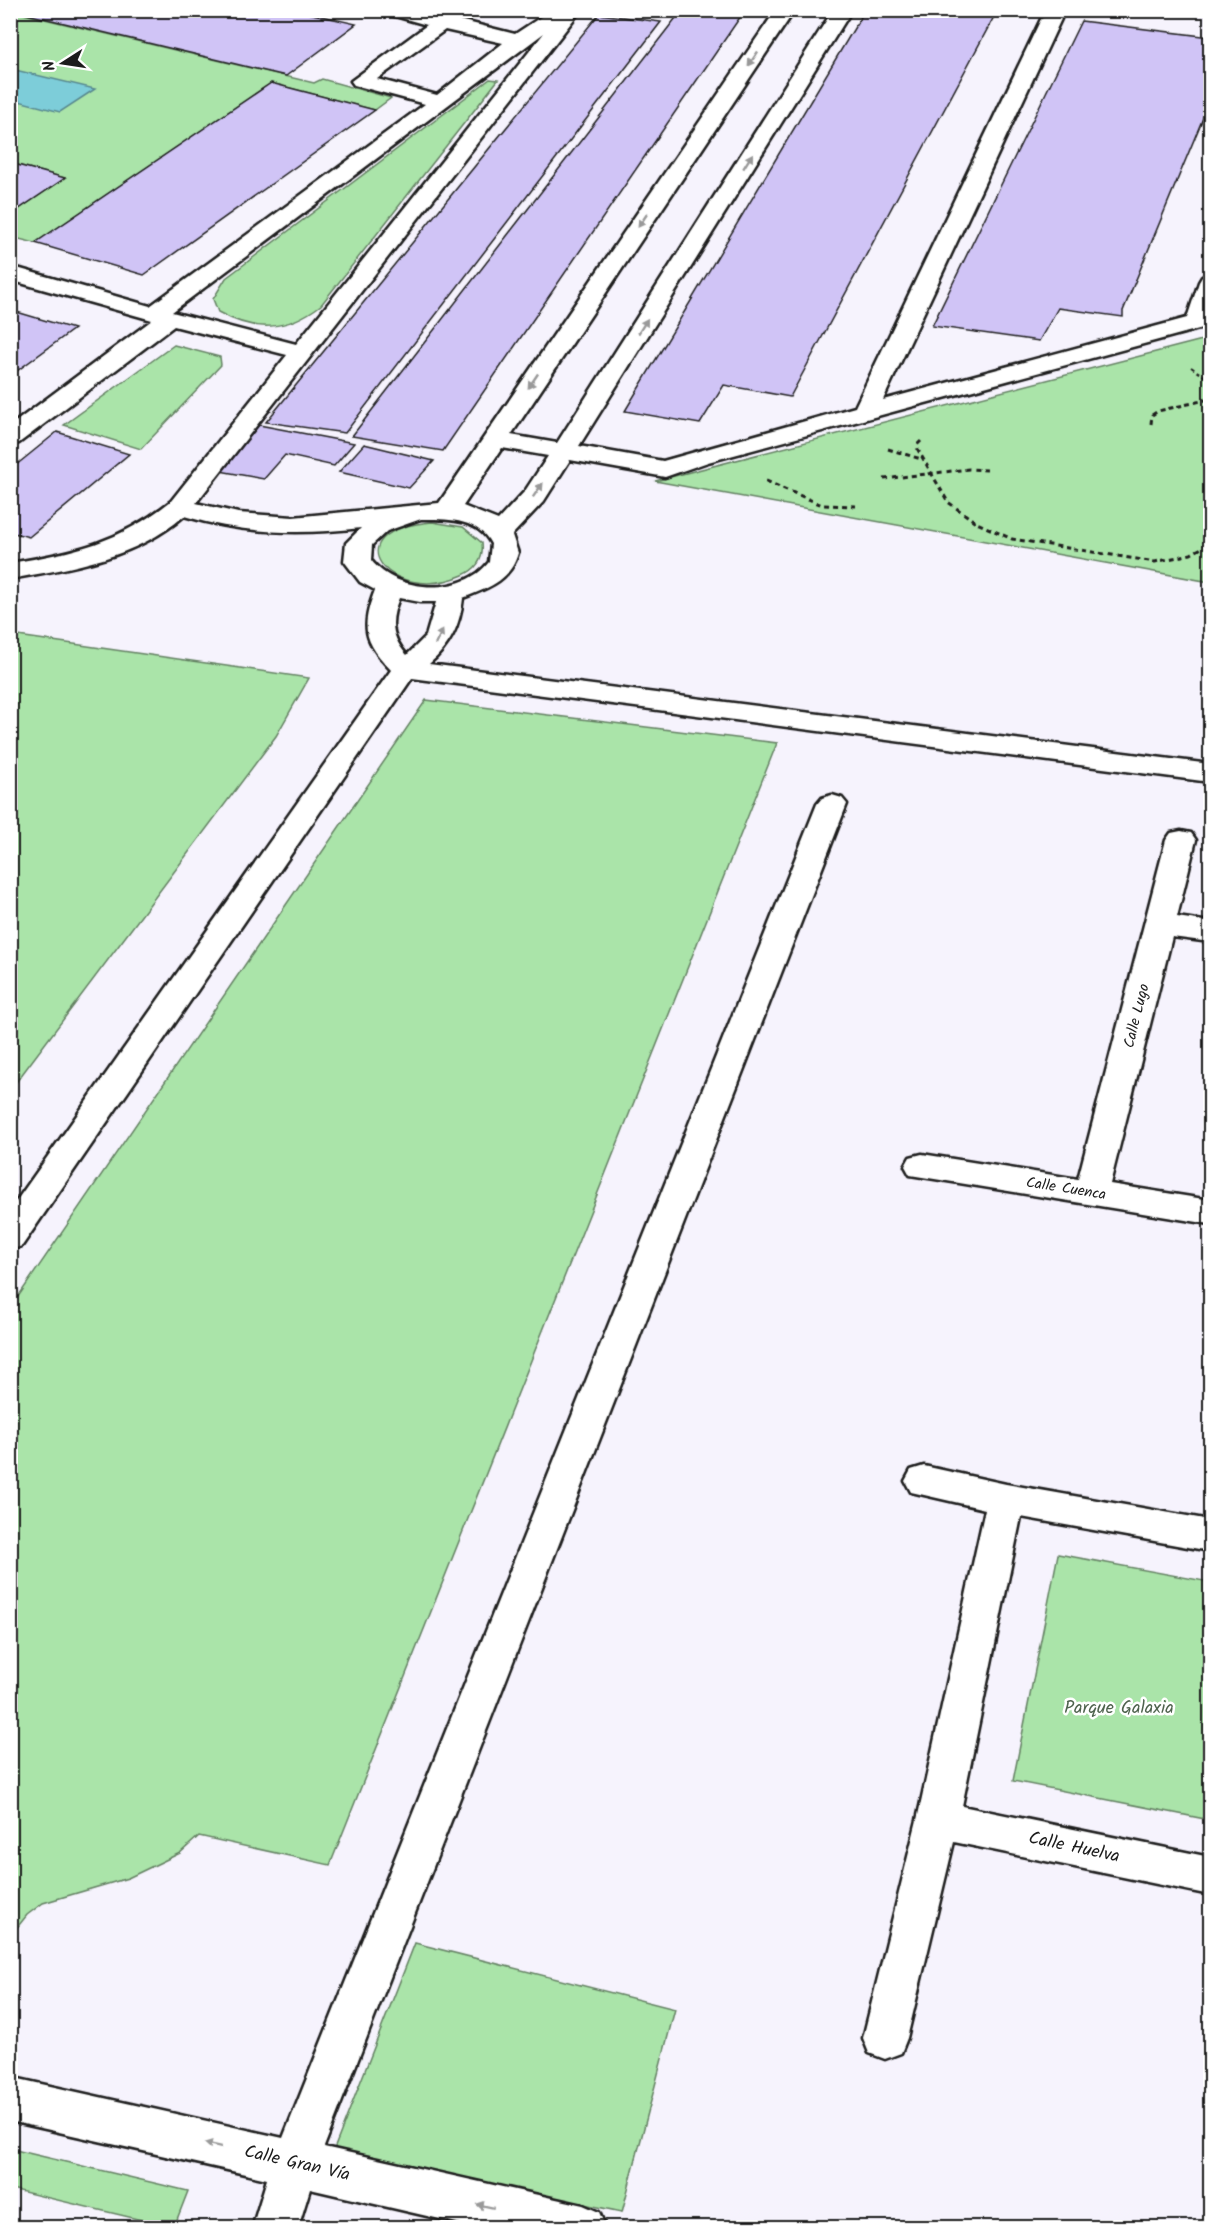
<svg xmlns="http://www.w3.org/2000/svg" width="1221" height="2238" viewBox="0 0 1221 2238" font-family="Kalam,sans-serif">
<style>
.green{fill:#aae4a9;stroke:#638062;stroke-width:1.5}
.water{fill:#7dcdd9;stroke:#56868d;stroke-width:1.5}
.building{fill:#d0c4f6;stroke:#1c1c1c;stroke-width:1.5}
.lines{fill:none;stroke-linecap:round;stroke-linejoin:round}
.minor-casing{stroke:#1c1c1c;stroke-width:5}
.path-far1{stroke:#1c1c1c;stroke-width:2;stroke-dasharray:4 3;stroke-linecap:butt}
.path{stroke:#1c1c1c;stroke-width:3;stroke-dasharray:5 4;stroke-linecap:butt}
.minor{fill:#fff;fill-rule:evenodd}
.oneway{fill:#999}
.labels{text-anchor:middle;dominant-baseline:central;stroke-width:5;stroke-linejoin:round;paint-order:stroke}
.street-label{font-size:15px;fill:#1c1c1c;stroke:#fff}
.near-park-label{font-size:18px;fill:#4e624d;stroke:#fff}
.near-street-label{font-size:18px;fill:#1c1c1c;stroke:#fff}
</style>
<rect width="100%" height="100%" fill="#f6f3fd"/>
<filter id="ink" filterUnits="userSpaceOnUse"><feTurbulence type="fractalNoise" baseFrequency=".0167" numOctaves="2"/><feDisplacementMap in="SourceGraphic" scale="12" xChannelSelector="R" yChannelSelector="G"/><feConvolveMatrix kernelMatrix="1 2 1 2 8 2 1 2 1" color-interpolation-filters="sRGB"/></filter>
<g filter="url(#ink)">
<path class="green" d="M11 11 314 83 322 79 391 98 375 110 271 83 35 243 11 237 10 215 65 178 11 163Z
M490 79 498 80 321 305C287 331 256 333 218 312L213 299 226 278Z
M1210 338V582L655 481Z
M174 345 220 357 221 365 141 449 64 425Z
M432 522 463 527 482 543C484 559 477 569 463 575 390 607 329 531 432 522Z
M11 635 309 678 276 736 11 1089Z
M426 700 777 743 330 1865 199 1836 180 1853 128 1878 43 1903 27 1915 11 1935V1307Z
M1058 1554 1210 1582V1820L1013 1781Z
M415 1943 675 2009 622 2212 333 2152Z
M11 2149 188 2191 174 2227H171L11 2189Z"/>
<path class="water" d="M10 69H11L95 89 60 112 11 99Z"/>
<path class="building" d="M10 10H295L356 24 286 76Z
M682 10H745L443 451 352 436Z
M865 10 997 11 790 397 724 385 700 424 625 411Z
M599 14 661 22 345 433 266 422Z
M1081 21 1210 37V101L1123 311V317L1058 308 1039 341 932 326Z
M271 83 375 110 144 275 35 243Z
M10 163 65 178 10 215Z
M10 310 74 329 10 376Z
M259 425 354 443 334 466 285 455 264 479 220 471Z
M57 432 129 454 29 537 10 532V470Z
M364 444 434 461 409 488 339 472Z"/>
<g class="lines">
<defs>
<path id="minor" d="M386 10H419L515 34 550 11 581 10 196 503 238 513 293 517 439 503 776 10H795L511 435 557 443 833 10H852L579 446 663 461 855 407 1041 19 1051 13 1058 15 1061 19 883 400 1187 318 1199 282 1202 277 1210 275V326L708 462 665 477 570 460 544 501 512 535 518 553C510 581 488 588 463 598 460 626 450 646 429 664L1210 764V782L412 678 22 1246 10 1250V1210L391 670C363 641 361 627 375 590L360 582 344 561 346 543 361 528C301 535 243 534 184 516 136 558 72 568 10 579V563C76 552 118 543 171 501L287 355 174 326 19 443 10 445V426L152 320 10 280V266L150 306 425 104 354 85 351 81 427 25 388 14ZM445 30 503 43 437 95 377 79ZM544 33 296 344 172 312ZM502 448 548 456 525 491 498 520 463 506ZM421 519C446 519 478 518 491 544L489 562C462 597 396 593 371 560L372 545 387 531ZM399 598 420 602H436L426 636 407 655C390 636 390 620 399 598Z
M832 795 842 798 847 804 324 2147 583 2205 599 2212 606 2228H479L310 2189 298 2228H252L267 2179 10 2121V2077L283 2138 817 804 822 798Z
M1181 831 1191 833 1196 840 1177 917 1210 922V942L1172 937 1110 1184 1210 1200V1224L910 1175 905 1166 910 1157 922 1154 1078 1179 1166 840 1171 833Z
M924 1466 1006 1484 1210 1520V1551L1021 1517 962 1806 1210 1857V1895L954 1842 907 2038 901 2053 885 2059 869 2053 863 2038 917 1820 985 1509 911 1492 905 1481 911 1470Z"/>
</defs>
<use href="#minor" class="minor-casing"/>
<path class="path-far1" d="M1191 367 1210 380"/>
<path class="path" d="M1151 424 1152 415 1158 411 1210 399
M921 441 917 445 918 450 948 502 977 523 1012 539 1155 562 1191 554 1205 546 1210 538
M888 449 921 459
M884 479 969 469 987 470
M766 481 822 505 856 506"/>
<use href="#minor" class="minor"/>
</g>
<defs><path id="oneway-solid" d="M-6-.8H1V-3.2L6.5 0L1 3.2V.8H-6Z" transform="scale(1.5)"/></defs>
<g class="oneway">
<use href="#oneway-solid" transform="translate(753 59) rotate(124)"/>
<use href="#oneway-solid" transform="translate(748 161) rotate(-58)"/>
<use href="#oneway-solid" transform="translate(643 220) rotate(124)"/>
<use href="#oneway-solid" transform="translate(643 326) rotate(-58)"/>
<use href="#oneway-solid" transform="translate(533 381) rotate(124)"/>
<use href="#oneway-solid" transform="translate(538 490) rotate(-55)"/>
<use href="#oneway-solid" transform="translate(439 637) rotate(-64)"/>
<use href="#oneway-solid" transform="translate(213 2145) rotate(-167)"/>
<use href="#oneway-solid" transform="translate(485 2206) rotate(-168)"/>
</g>
</g>
<g class="labels">
<g class="street-label">
<text transform="translate(1137 1016) rotate(-76)">Calle Lugo</text>
<text transform="translate(1066 1189) rotate(9)">Calle Cuenca</text>
</g>
<g class="near-park-label">
<text x="1119" y="1708">Parque Galaxia</text>
</g>
<g class="near-street-label">
<text transform="translate(1074 1848) rotate(12)">Calle Huelva</text>
<text transform="translate(297 2164) rotate(13)">Calle Gran Vía</text>
</g>
</g>
<rect width="1221" height="2238" fill="none" stroke="#fff" stroke-width="36"/>
<rect x="18" y="18" width="1185" height="2202" fill="none" stroke="#1c1c1c" stroke-width="2" filter="url(#ink)"/>
<g transform="translate(63 63) rotate(258)" stroke="#ffffff" stroke-width="4.5" paint-order="stroke">
<path d="M0-4.5L10 22L0 15L-10 22Z" fill="#1c1c1c"/>
<text y="-9" font-size="16" font-weight="bold" text-anchor="middle" fill="#1c1c1c">N</text>
</g>
</svg>
